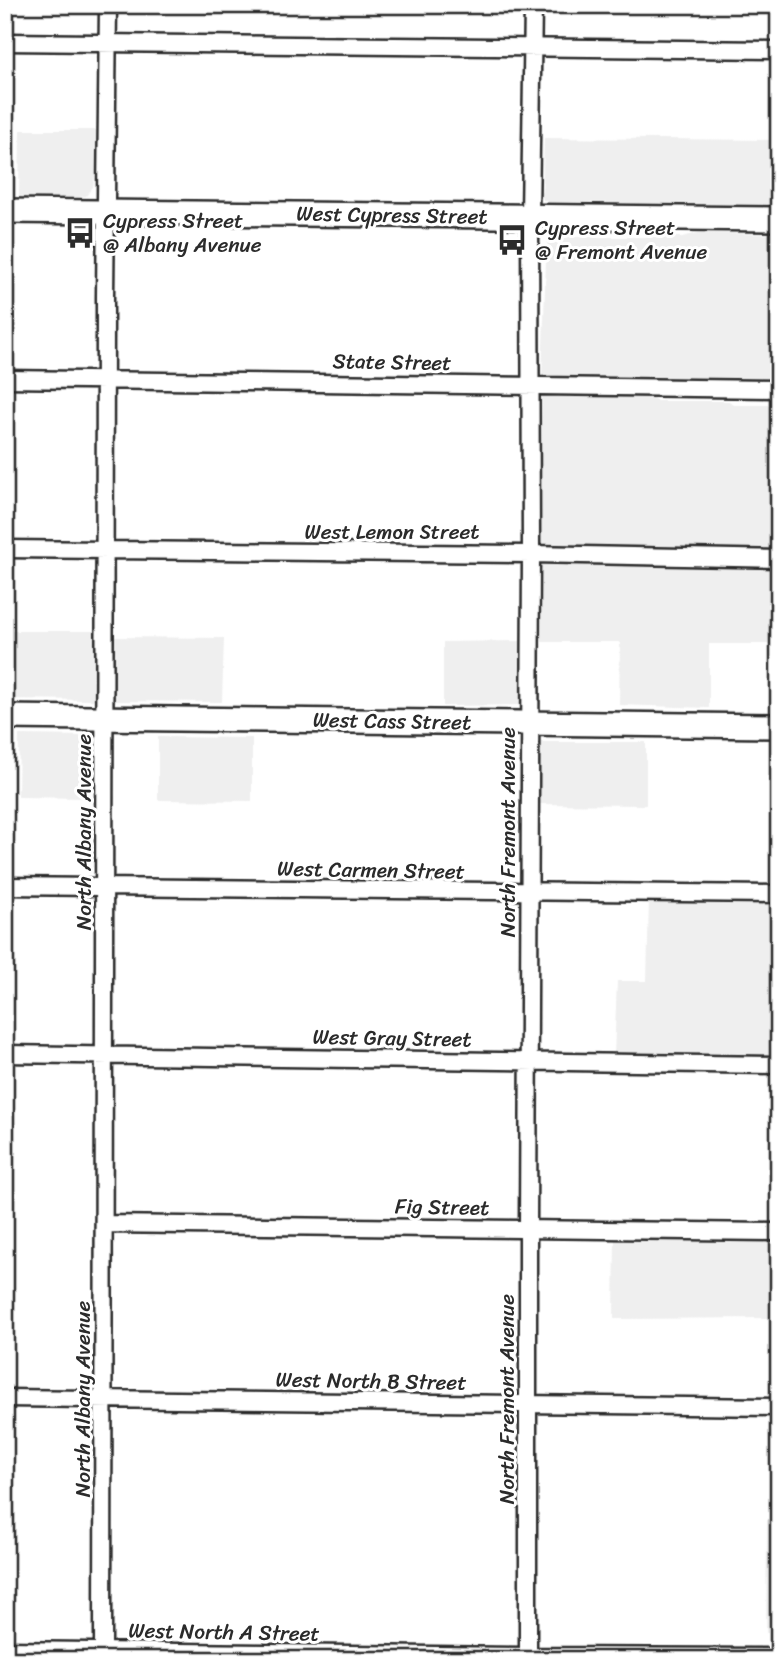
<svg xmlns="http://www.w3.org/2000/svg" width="784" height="1665" viewBox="0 0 784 1665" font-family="Sriracha,sans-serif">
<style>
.built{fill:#efefef}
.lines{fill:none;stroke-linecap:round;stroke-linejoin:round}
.street-casing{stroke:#2b2b2b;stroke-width:21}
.secondary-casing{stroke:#2b2b2b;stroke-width:28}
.street{stroke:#fff;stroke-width:16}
.secondary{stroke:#fff;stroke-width:23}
.labels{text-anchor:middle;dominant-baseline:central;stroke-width:6;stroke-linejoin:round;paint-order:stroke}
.street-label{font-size:21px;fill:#2b2b2b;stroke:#fff}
.poi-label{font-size:21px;fill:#2b2b2b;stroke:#fff;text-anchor:start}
</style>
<rect width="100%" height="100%" fill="#fff"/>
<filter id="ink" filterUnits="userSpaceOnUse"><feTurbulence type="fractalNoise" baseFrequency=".0143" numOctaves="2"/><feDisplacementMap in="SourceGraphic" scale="14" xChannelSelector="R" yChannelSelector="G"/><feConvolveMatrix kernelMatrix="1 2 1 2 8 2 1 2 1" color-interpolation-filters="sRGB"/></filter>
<g filter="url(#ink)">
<path class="built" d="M20 130H96V170L93 187 86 196 78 197H19Z
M544 138 779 140V205L549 202 543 200 542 197Z
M699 233 779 234V381L548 379 542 377 546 259 548 237H682Z
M552 392H645L657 401H729L734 405H779V550L547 548 540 542 542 395Z
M544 562 779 564V644H709V708L619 705 620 642H542V563Z
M5 631H95L94 698 93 700 5 699Z
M114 637 224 638 222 702 114 701Z
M523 641V705L443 706V642Z
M19 735 86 736 85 798 18 797Z
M158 737 252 738V801L158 800Z
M537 742H646V805L536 804Z
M773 807H779V888H773Z
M649 898 779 900V1057L614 1055 617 981H647Z
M615 1236 779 1239V1398L772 1397 773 1318 614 1319Z
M767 1520H779V1633H766Z"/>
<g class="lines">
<defs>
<path id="street" d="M5 42 779 50
M5 379 779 389
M5 549 531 554 779 559
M5 886 779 894
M5 1054 779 1065
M104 1224 779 1232
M5 1398 779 1407
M5 1650 528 1656 779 1657
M103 1660 105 297 108 5
M528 1660V1229L531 554 530 216 533 5"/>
<path id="secondary" d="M5 211 779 219
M5 717 779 726"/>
</defs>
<use href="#street" class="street-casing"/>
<use href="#secondary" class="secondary-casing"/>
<use href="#street" class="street"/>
<use href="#secondary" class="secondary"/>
</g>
</g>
<defs>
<symbol id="bus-bare" viewBox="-9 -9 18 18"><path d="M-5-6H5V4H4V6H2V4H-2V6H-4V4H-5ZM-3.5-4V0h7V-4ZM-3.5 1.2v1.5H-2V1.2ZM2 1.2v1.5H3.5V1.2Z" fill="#2b2b2b" stroke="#fff" stroke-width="2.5" paint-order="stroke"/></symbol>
</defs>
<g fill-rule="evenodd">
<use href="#bus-bare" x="58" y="211" width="44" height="44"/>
<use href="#bus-bare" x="490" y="218" width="44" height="44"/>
</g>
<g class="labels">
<g class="street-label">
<text transform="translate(392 215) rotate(1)">West Cypress Street</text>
<text transform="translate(392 362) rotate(1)">State Street</text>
<text x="392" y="532">West Lemon Street</text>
<text transform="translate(392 721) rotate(1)">West Cass Street</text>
<text transform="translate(84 832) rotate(-90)">North Albany Avenue</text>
<text transform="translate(508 832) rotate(-90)">North Fremont Avenue</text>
<text transform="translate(371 870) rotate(1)">West Carmen Street</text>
<text transform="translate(392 1038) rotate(1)">West Gray Street</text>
<text transform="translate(442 1207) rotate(1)">Fig Street</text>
<text transform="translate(371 1381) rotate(1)">West North B Street</text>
<text transform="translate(83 1399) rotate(-90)">North Albany Avenue</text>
<text transform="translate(507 1399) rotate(-90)">North Fremont Avenue</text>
<text transform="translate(224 1632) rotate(1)">West North A Street</text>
</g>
<g class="poi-label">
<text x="103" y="221">Cypress Street<tspan x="103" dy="24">@ Albany Avenue</tspan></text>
<text x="535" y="228">Cypress Street<tspan x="535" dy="24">@ Fremont Avenue</tspan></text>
</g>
</g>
<rect width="784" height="1665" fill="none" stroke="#fff" stroke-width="28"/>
<rect x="14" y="14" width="756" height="1637" fill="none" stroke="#2b2b2b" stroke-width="2.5" filter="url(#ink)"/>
</svg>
